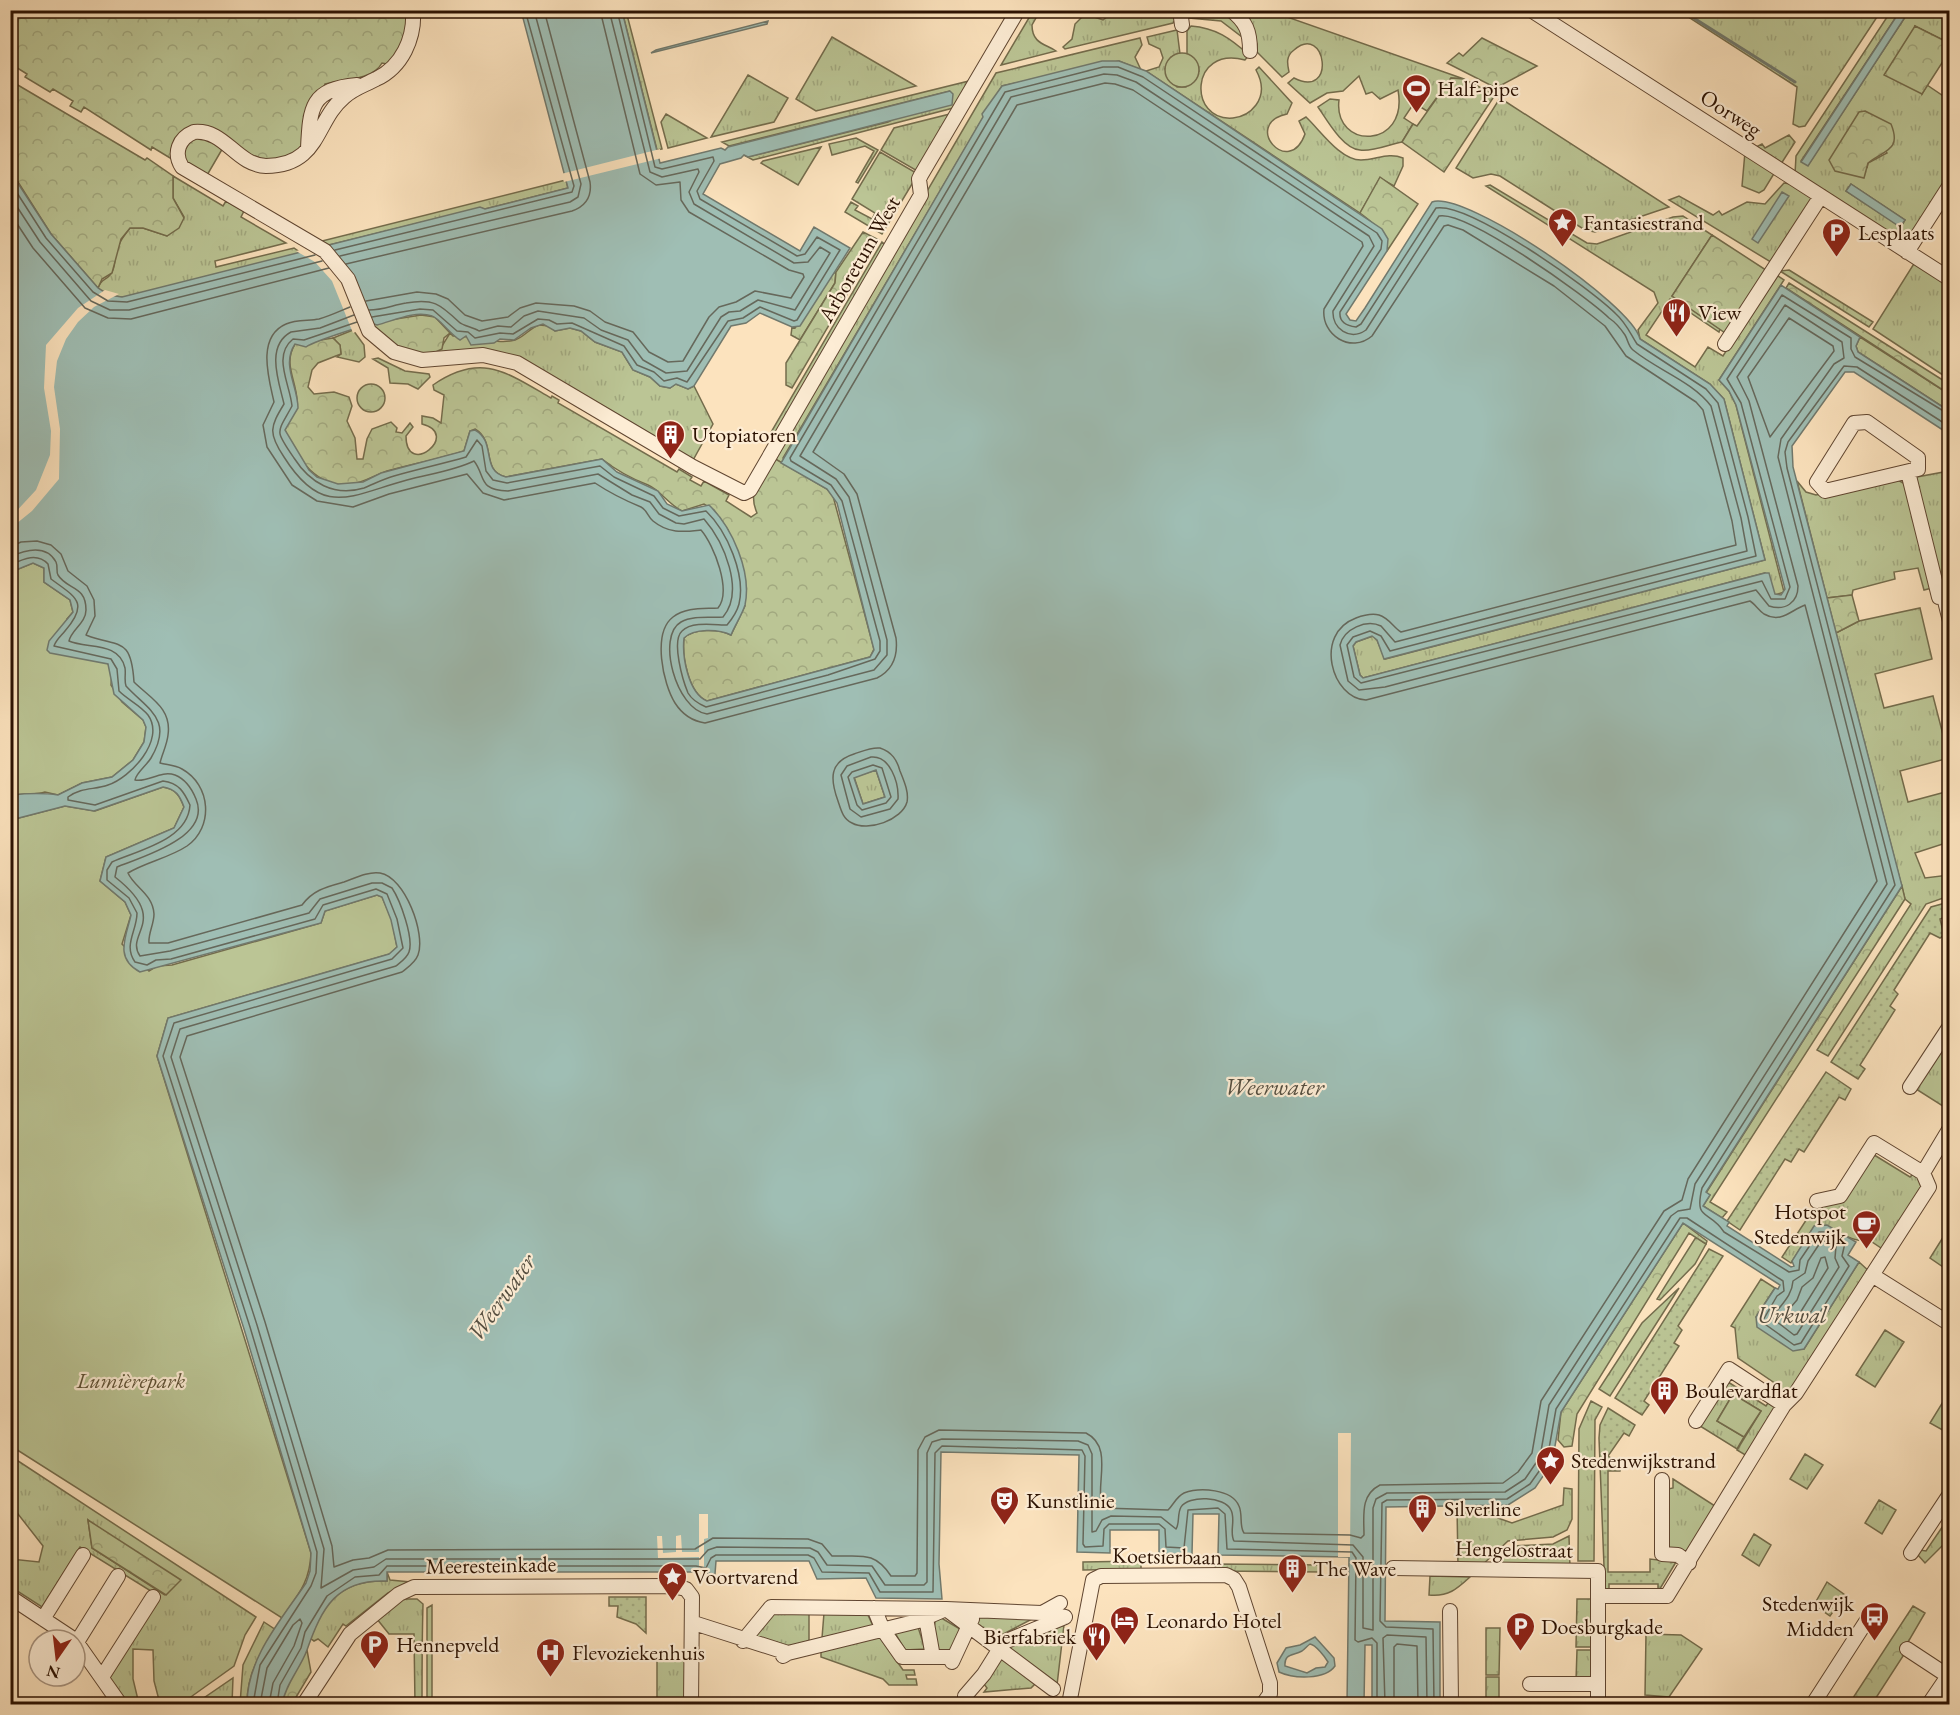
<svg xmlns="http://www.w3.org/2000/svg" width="1960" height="1715" viewBox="0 0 1960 1715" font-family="'EB Garamond',serif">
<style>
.grass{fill:url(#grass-tufts);stroke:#746c4c;stroke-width:1.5;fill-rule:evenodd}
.forest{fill:url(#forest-crowns);stroke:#746c4c;stroke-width:1.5}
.park{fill:#bbc595;stroke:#746c4c;stroke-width:1.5}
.garden{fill:url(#garden-dots);stroke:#746c4c;stroke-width:1.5}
.water{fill:#9fbeb4;stroke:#71796d;stroke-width:1.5;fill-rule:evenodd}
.pier{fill:#fce3be}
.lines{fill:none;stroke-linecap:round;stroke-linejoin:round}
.shore{stroke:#66685b;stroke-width:1.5}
.stream{stroke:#71796d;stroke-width:3}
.minor-casing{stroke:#604631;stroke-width:16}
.minor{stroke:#fdedd5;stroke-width:14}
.labels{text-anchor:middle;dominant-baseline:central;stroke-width:4.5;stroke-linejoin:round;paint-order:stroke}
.poi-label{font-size:22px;fill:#2c1202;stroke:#fdedd5;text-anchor:start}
.street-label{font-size:22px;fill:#2c1202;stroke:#fdedd5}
.park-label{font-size:22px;font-style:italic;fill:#5e5135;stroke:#fdedd5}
.water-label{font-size:24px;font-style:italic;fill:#544e40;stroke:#fdedd5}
</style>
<defs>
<pattern id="grass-tufts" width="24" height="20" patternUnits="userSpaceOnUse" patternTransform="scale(1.5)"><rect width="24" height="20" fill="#bbc595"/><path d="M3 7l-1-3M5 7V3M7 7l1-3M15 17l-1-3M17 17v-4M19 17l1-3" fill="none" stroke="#a1a87f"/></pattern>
<pattern id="forest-crowns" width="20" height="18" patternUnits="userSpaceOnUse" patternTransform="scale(1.5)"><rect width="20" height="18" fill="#bbc595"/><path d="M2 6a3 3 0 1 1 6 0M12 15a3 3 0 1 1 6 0" fill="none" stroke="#a1a87f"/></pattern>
<pattern id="garden-dots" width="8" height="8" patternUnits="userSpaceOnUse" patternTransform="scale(1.5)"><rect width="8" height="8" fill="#bbc595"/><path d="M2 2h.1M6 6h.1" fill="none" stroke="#a1a87f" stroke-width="1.8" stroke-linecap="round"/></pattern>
</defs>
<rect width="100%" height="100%" fill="#fce3be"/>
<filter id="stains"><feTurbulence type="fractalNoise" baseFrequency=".00333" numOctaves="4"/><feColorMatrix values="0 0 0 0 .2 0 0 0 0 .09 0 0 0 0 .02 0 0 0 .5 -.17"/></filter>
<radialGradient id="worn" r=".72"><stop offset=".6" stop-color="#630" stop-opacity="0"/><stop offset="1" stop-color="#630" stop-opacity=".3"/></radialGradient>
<path class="grass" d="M622 11H626L662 149 657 150Z
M1033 11H1040L1032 25C1032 44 1046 44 1056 51L1001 65Z
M1115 11H1177L1176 19 1173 23 1065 49 1063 47 1072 39 1075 24 1085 14 1103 20Z
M1185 11C1216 11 1233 6 1246 40L1221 21 1189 18Z
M1237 11H1270L1464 79 1451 78 1427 111 1414 103 1404 118 1413 124 1402 142C1390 144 1373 152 1360 150 1343 149 1327 120 1318 107L1330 99 1339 100C1333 150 1409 150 1398 90L1380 99 1372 92 1366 94 1359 76 1343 91 1327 93 1310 103 1288 83 1294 78C1337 100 1326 22 1294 50 1286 56 1287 63 1289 72L1282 77 1257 52V44Z
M1679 11H1881L1805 126 1799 127 1793 124 1797 87Z
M1891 11H1900L1801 161 1808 165 1909 11H1949V43L1915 26 1922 94 1927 85 1949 100V180L1905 242 1899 241 1795 174 1796 156ZM1859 112 1887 153 1868 163 1867 168ZM1851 184 1905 220 1901 227 1846 191Z
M1191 26C1216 28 1230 38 1249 55L1245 60C1189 45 1188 122 1233 118 1243 117 1250 113 1256 105 1264 94 1262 81 1256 70L1259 67 1292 103 1287 114C1241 124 1289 179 1305 134L1299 121 1306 117C1320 130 1340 160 1361 160 1376 160 1388 152 1403 158V166L1394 186 1380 178 1360 213 1146 71 1159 67 1163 58 1160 49 1149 44 1147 37 1177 30 1180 54 1171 57 1165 69 1177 87H1186L1199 71 1195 60 1187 54V31Z
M832 37 916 86 816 111 796 99Z
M1140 38 1142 45 1135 57 1141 70 1119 61 1002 86 783 458 790 468 772 457 996 73Z
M748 75 788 98 774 122 711 137Z
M973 80 957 107 753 160 744 155 748 157 888 122 950 91 729 146 722 142Z
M1500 98 1669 207 1595 232 1585 230 1500 176 1491 174 1473 178 1456 168Z
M954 113 919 172 881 150 894 128Z
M666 114 707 138 668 148 661 122Z
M1789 135 1795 142 1781 164 1754 148 1762 144 1765 148Z
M856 138 878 150 858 183 856 182 874 151 865 146 832 155 829 144Z
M821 147 798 185 761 163 763 161Z
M880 152 918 174 882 234 845 212 851 202 858 206 855 210 872 219 875 213 852 199Z
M1745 152 1775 172 1764 190 1759 193 1742 186Z
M173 176 223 206 226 201 244 211 241 217 286 243 215 261 216 267 294 248 301 253 126 297C115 297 106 296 98 288 101 279 105 281 110 275 116 268 114 261 116 253 118 243 124 236 130 228H143L167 236 184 217 173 198Z
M566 180 568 188 485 209 480 208 325 246 318 242Z
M1784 183 1791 184 1813 197 1774 264 1669 200 1679 196 1713 215 1719 211 1722 215 1747 202 1765 204Z
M1490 185 1587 243 1597 244 1673 217 1683 216 1712 235 1672 296 1720 329 1719 332 1670 299 1646 335 1695 367 1708 347 1723 356 1775 274 1784 280 1719 380 1729 391 1736 405 1784 592 1775 595 1765 573 1363 678 1360 675 1353 646 1356 642 1373 636 1377 640 1385 659 1765 560 1724 399 1710 384 1640 339 1638 330 1658 303 1654 292 1486 186Z
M882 242 887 246 775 437 770 434Z
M1915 262 1949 285V379L1873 329Z
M1789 270 1873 322 1869 327 1780 271Z
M836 272 835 283 800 340 791 335 792 327 795 328 832 274Z
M539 325 550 326 555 331 570 328 581 331 595 342 622 352 633 370 650 377 660 386 670 388 676 384 688 389 694 386 713 424 692 462 525 364 428 355 439 351 450 333 453 336C473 335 496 345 515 340 524 337 530 328 539 325Z
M353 330 364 345 365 357 359 362 337 357 341 354 340 345 333 338Z
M1860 337 1949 394V411L1858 352 1856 346Z
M378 358 405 371 429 374 430 377 418 389 408 384 390 383 388 368 373 359Z
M1949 471V554L1945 555 1949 585 1939 588 1913 483 1917 477Z
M1896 479 1905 484 1932 588 1924 590 1918 568 1894 572 1895 579 1853 590 1852 595 1827 598 1797 481 1806 492 1816 495Z
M1920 608 1932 659 1875 674 1884 708 1933 696 1949 758 1900 771 1908 802 1949 791V842L1915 853 1925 878 1949 875V896L1926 904 1828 1056 1817 1050 1911 904 1905 899 1836 633 1859 621Z
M876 770 885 797 863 804 854 777Z
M1949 1038V1110L1916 1089Z
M1871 1153 1910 1177 1914 1173 1921 1178 1923 1188 1884 1250 1869 1240C1848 1244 1836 1225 1814 1227L1791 1263 1782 1257 1816 1205 1836 1202Z
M1947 1231 1950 1232 1949 1271 1930 1258Z
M1696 1237 1706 1244 1695 1264 1660 1300 1657 1299Z
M1859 1262 1870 1272 1784 1399 1775 1394 1779 1386 1738 1358 1735 1328 1731 1326 1761 1279 1775 1288 1756 1317 1804 1349Z
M1679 1288 1610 1396 1599 1389 1642 1323Z
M1885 1330 1904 1342 1875 1387 1856 1375Z
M1728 1382 1766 1406 1770 1400 1777 1410 1747 1456 1737 1450 1761 1411 1733 1394 1717 1421 1744 1437 1737 1449 1700 1426Z
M1949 1392 1950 1431 1948 1433 1930 1423Z
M1591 1401 1602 1407 1595 1420 1594 1561H1578L1579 1429Z
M1805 1454 1823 1465 1807 1489 1790 1479Z
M12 1457 256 1617 245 1635 234 1666 181 1704 171 1699 159 1700 154 1681 153 1650 133 1649V1679L139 1704H124L108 1679 159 1596 80 1547 42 1607 11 1587V1559L39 1562 43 1546 11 1505ZM88 1520 165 1595 92 1548Z
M1673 1479 1715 1506 1686 1552 1670 1551 1667 1544 1668 1489 1673 1488Z
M1564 1488 1572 1489V1519L1567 1530 1553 1537 1508 1541 1480 1567H1458L1457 1506 1485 1507 1498 1518 1512 1523 1563 1505Z
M1879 1500 1896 1510 1882 1534 1865 1523Z
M1754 1534 1771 1545 1759 1566 1742 1555Z
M1569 1536 1570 1568 1487 1567 1513 1546 1553 1544Z
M1141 1561V1569L1083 1570V1562Z
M1216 1564 1322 1565V1572L1214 1571Z
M387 1572 390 1580 411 1582 388 1593 346 1626 343 1624 328 1647 318 1639 314 1641 310 1638C325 1600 344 1579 387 1581Z
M1430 1576 1470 1577C1457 1589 1448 1597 1429 1595Z
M1827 1582 1845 1595 1830 1616 1814 1605Z
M401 1599H417L423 1604C422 1640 422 1672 422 1704H415L414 1634H389L377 1619Z
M1577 1599H1594V1647H1576Z
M432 1605V1704H427V1608Z
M773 1612 809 1614V1641L784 1647 751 1636Z
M824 1613H867L873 1626 822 1638Z
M981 1614 1034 1618 992 1640 976 1627Z
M938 1616 960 1629 951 1650H938L932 1638 936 1617Z
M264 1622 276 1630C259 1655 247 1674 247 1704H240L243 1665Z
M1064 1625 1057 1685 1008 1648V1646Z
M918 1627 925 1649 905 1650 895 1633Z
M1486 1628H1500L1499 1675H1486Z
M1646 1634 1681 1635 1702 1649 1669 1697 1645 1695Z
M879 1636 903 1670H914L915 1675H906L907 1679H916L917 1685H889L883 1679 821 1657V1651Z
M1577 1650H1591L1592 1679 1576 1681Z
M657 1656H685L684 1704H657Z
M999 1657 1036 1683 1031 1688 984 1692 987 1688 984 1684Z
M1486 1677H1499V1704H1486Z
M233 1678 232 1704H195Z"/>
<path class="forest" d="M11 11H409L404 46 387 64 382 63C373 80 342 80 325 84L303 146 291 157 261 161 202 127 175 161 152 147 151 150 84 107 81 112 70 106 73 101 53 89 50 92 25 77 27 74 11 64Z
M1915 26 1949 43V52L1922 94 1884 75Z
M1482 38 1537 66 1496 88 1447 63 1459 53 1463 56Z
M1451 78 1464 79 1495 95 1444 172 1402 142 1413 124 1417 126Z
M11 81 145 160 147 158 173 176V198L184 218 179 228 167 236 143 228H130L121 239 112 273 102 279 98 288 51 234 11 171Z
M1865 111 1891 124C1902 151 1884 150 1868 163L1864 178 1835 171 1829 160 1859 112Z
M197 134 224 146 206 177 188 168 181 150Z
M1380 177 1418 204 1387 251C1389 234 1372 222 1360 213Z
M863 232 879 240 792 388 786 385V363L835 283 836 272Z
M1712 235 1769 272 1728 335 1672 296Z
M1789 283 1949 384V394L1786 288Z
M421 315 435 317 450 333 444 338 442 349 425 357 385 341 371 323Z
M333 338 340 345 341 354 318 363 312 370 308 387 314 394 334 392 349 397 352 406 347 421 355 438 357 459H363L367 439 372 429 391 422 397 428 396 432 402 433 410 423 413 427 406 436C406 479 462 434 422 424V416L433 418 441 423 444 395 434 390 433 385C481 352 506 372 551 398L552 396 559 400 558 403 677 472 679 469 692 477 690 480 701 486 704 481 729 495 726 501 751 517 757 513C747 490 760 476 772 457L827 489 833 496 874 649 870 657 707 701C688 693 682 656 684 638 694 628 719 629 731 635L745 606 728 530 714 510 704 504 682 511C667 503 660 490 648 485 630 478 617 471 602 459L506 477C480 471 497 442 475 429L470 431 464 451C439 459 413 464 387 471 375 475 365 482 352 484 319 490 295 458 285 430 288 419 298 411 297 400 296 380 283 363 295 344Z
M357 398a14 14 0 1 1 28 0a14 14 0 1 1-28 0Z
M1852 595 1859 621 1836 633 1827 598Z
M1902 886 1905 899 1710 1202 1727 1212 1722 1218 1703 1206 1710 1195 1706 1193Z
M1683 1223 1707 1241 1706 1244 1689 1233 1577 1414 1572 1446 1564 1447 1558 1440 1561 1412Z
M1949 1517V1539L1925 1563 1917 1554 1920 1550 1926 1551Z
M88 1520 181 1580 166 1595 92 1548Z
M1913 1606 1925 1613 1908 1642 1905 1653 1872 1704H1849Z
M307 1650 311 1672 292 1704H282L285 1688Z"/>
<path class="park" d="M1165 70a17 17 0 1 1 34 0a17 17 0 1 1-34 0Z
M33 563 44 568V582L70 600 73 612 67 619 108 664 112 671 111 685 122 702 143 720 146 727 144 742 133 760 112 777 82 783 58 795 45 792C34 796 20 791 11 798V572Z
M163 787C176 789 180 796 184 807L174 828 106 857 100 881 125 902 131 915 122 944 149 971 157 966 172 965 321 923 325 911 377 895 382 897 392 920 397 947 390 954 168 1018 157 1056 311 1553C310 1582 298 1595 282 1618L11 1446V820L65 806 95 811Z
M1733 1394 1761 1411 1744 1437 1717 1421Z"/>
<path class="garden" d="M1949 902V916L1940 919 1944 935 1940 938 1930 933 1894 990 1898 994 1890 1006 1895 1010 1860 1065 1865 1069 1858 1079 1831 1062 1931 907Z
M1826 1072 1851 1089 1845 1100 1839 1097 1804 1152 1799 1149 1791 1162 1785 1159 1740 1230 1727 1221Z
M1709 1249 1723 1256 1678 1326 1682 1330 1674 1343 1679 1346 1644 1401 1649 1405 1642 1415 1615 1398Z
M1608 1408 1635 1425 1629 1436 1624 1433 1608 1456 1621 1465 1620 1471H1608V1572H1650V1559L1676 1562 1658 1592V1584H1609V1592H1605L1599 1438 1600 1425Z
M609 1597H646V1633L636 1624 617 1617 618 1606H609Z"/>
<path class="water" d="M517 11H622L660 163 721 148 725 150 728 147 950 91 953 94 952 105 748 157 744 155 741 158 720 164 703 194 800 251 814 227 850 248 800 326 792 327 760 313 746 323 731 326 694 386 688 389 676 384 670 388 660 386 650 377 633 370 622 352 595 342 581 331 570 328 555 331 543 324 531 328 514 340 500 339 494 343 471 345 466 336 460 340C451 335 439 318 432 316 415 310 393 321 377 325L371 323C356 329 316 340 306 347L295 344C281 365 298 386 298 408L285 430 309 470 317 477 338 484 363 482 381 473 464 451 470 431 475 430C497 442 480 471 506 477L602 459 617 472 658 491 667 504 682 511 709 505C732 527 752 572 745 605 742 615 735 625 731 635 719 629 694 628 684 638 682 656 688 693 707 701L870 657 874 650 837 503 827 489 781 463 983 117 982 114 1002 86 1102 61H1119L1146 71 1382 229 1388 239 1387 251 1346 314 1350 320 1356 321 1365 308 1432 202C1465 190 1632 304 1640 339L1710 384 1724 399 1765 560 1384 659 1377 640 1372 636 1356 642 1353 646 1360 675 1363 678 1765 573H1769L1775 594 1781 595 1785 589 1736 405 1729 391 1719 380 1781 285 1860 337 1856 346 1858 352 1949 411V434L1854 372H1845L1792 446 1793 467 1902 886 1706 1192 1710 1195 1703 1206 1729 1222 1727 1226 1791 1267 1794 1266 1792 1261 1814 1226 1827 1225 1856 1242 1848 1255 1859 1262 1804 1349 1793 1351 1757 1327 1756 1317 1775 1288 1778 1289 1780 1285 1683 1223 1561 1412 1552 1463 1535 1488 1508 1505 1386 1507 1385 1621 1440 1622V1704H1372V1645H1365L1364 1704H1347L1349 1557 1218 1555 1219 1514H1193L1192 1554H1159V1530H1110V1553L1077 1552 1079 1455 941 1452 939 1564 942 1599 876 1598 866 1578 817 1579 809 1561H716L715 1574 697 1572H387V1581C337 1579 322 1607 307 1650 300 1669 286 1683 282 1704H247C247 1658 281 1620 306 1583L310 1571 311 1553 244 1329 157 1056 168 1018 389 954 397 947 391 920 382 897 377 895 325 911 321 923 140 972C114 958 126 937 131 915L125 902 100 881 106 857 174 828 184 807C180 796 176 789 163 787L94 811 65 806 11 820V798L15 795C26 793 46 793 58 795L82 783 112 777 133 760 144 742 146 727 143 720 114 694 108 664 50 653 47 650 49 641 73 612 70 600 44 582V568L33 563 11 572 10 171 51 234 98 288 109 295 122 297 480 207 485 209 568 188 523 18ZM876 770 885 797 863 804 854 778Z
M1900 11H1909L1808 166 1801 162Z
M768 21 767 24 651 53 656 50Z
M1851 184 1905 220 1900 227 1846 191Z
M1782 192 1789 196 1758 243 1752 239Z
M1315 1637 1334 1658 1335 1666C1325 1680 1294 1679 1279 1672L1277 1663 1286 1648 1300 1645ZM1310 1644C1316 1645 1325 1657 1328 1662L1325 1667 1316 1668 1307 1673 1285 1666C1284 1653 1293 1656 1302 1651 1305 1649 1307 1646 1310 1644Z"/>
<path class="pier" d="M660 149 662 158 564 182 561 174Z
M323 244 371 326 353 333 332 281 315 262 296 251Z
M105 290 119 294 94 307 78 322 66 339 57 361 54 387 60 429 59 479 32 511 11 528V517L36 490 50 455 51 431 44 388 46 345 78 308Z
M1338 1433H1351L1350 1557H1338Z
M699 1514H708V1538L704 1539V1574H699V1557L658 1558 657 1536H662L663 1553 676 1552V1536L681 1535 682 1552H699Z"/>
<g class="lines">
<path class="shore" d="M10 182 46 238 93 292 108 301 127 302 315 255
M10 196 40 242 91 301 110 310H129L322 261
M10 213 33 248 85 308 108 318 131 319 329 268
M335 250 572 192 574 186 525 10
M340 256 570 202 578 197 581 184 534 10
M346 264 572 211C586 206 592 196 590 182L544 10
M366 301 417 292 436 294 448 299 465 315 482 321 508 317 520 308 536 303 574 306 590 311 605 322 633 332 649 352 668 362 683 361 709 317 719 307 736 302 755 291 791 298 804 277 803 274 789 270 689 212 681 200 680 182 656 185 640 174 600 10
M369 310C383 310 393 305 406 303 433 298 440 304 459 322 463 326 473 327 479 331L498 326 511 327 524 316 538 311 584 318 601 330 628 340 643 360 666 373 687 371 721 317 729 312 740 311 758 300 795 310 830 253 820 247 808 262 794 263 694 204 689 192 699 172 698 169 662 177 650 172 609 10
M372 317 420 309 433 310 457 331 468 332 475 338 500 333 513 334 538 319 549 320 557 324 572 323 624 346 637 365 654 372 664 381 677 378 687 382 728 321 743 318 760 307 794 321 797 320 840 250 817 237 805 254 797 256 700 199 697 191 714 161 713 157 662 169 655 167 617 10
M1789 318 1833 346 1834 351 1770 437 1748 377Z
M357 322 304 340 293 339C272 356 290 384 292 406 277 434 274 429 294 458 310 483 334 497 364 488 374 484 383 479 394 476 418 469 442 464 466 457L477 440 482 446 486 471 493 480 507 483 600 466 614 477 654 496 663 508 679 516 706 511C727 531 746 575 739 604 737 612 732 619 727 625 715 625 692 621 682 631 671 641 683 681 688 693 692 700 699 704 706 707L828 675 875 659 880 651V641L842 501 831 485 791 461 790 458 1005 92 1103 67H1118L1143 77 1377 233 1382 241 1381 249 1340 312C1339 322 1347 326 1356 327L1361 324 1436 208C1469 202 1590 288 1616 314 1626 323 1630 333 1637 344L1706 389 1718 403 1748 517 1756 556 1390 651 1381 636 1370 631 1353 637 1347 645 1354 677 1361 683 1762 581 1771 599H1785L1790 587 1741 403 1727 379 1782 295 1851 338V349L1855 357 1950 415
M10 547 21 542 37 541 51 545 61 554 68 571 87 586 94 600 95 616 86 635C118 648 131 635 134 682 150 698 172 708 168 735 167 745 162 754 160 763 167 765 175 765 182 769 211 785 214 827 187 846 169 858 146 862 128 873 134 887 153 894 154 914 154 924 148 934 149 943H168L302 905C313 890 326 887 344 882 355 878 369 871 380 873 405 877 426 934 418 955 415 963 408 967 402 972L187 1036 180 1057 265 1322 332 1546 334 1567 353 1560 369 1558 388 1550 695 1549 713 1538 808 1539 822 1544 832 1556C860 1557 874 1550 891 1576H915L917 1573 918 1450 925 1437 939 1430 1086 1433C1114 1447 1095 1484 1102 1508L1168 1510C1174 1504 1176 1497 1184 1493 1200 1487 1232 1489 1239 1506 1243 1515 1239 1526 1244 1533L1350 1535 1361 1538 1364 1535C1364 1516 1360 1495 1380 1485L1503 1483 1518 1472 1532 1453 1541 1401 1664 1211 1682 1200 1688 1179 1877 881 1805 605C1791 610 1781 624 1764 614 1758 610 1755 604 1750 601L1366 700C1332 699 1313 634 1356 618 1364 615 1371 613 1379 615 1389 618 1393 627 1401 632L1736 545 1732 521 1703 410 1696 402 1626 356 1605 326 1554 286 1463 230 1448 225 1444 226 1372 336C1351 354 1321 335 1324 309L1363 246 1362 242 1133 90 1115 84 1105 83 1017 105 813 452 844 474 857 494 896 638C898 655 893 670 877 678L705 723C692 721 682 714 675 703 663 684 652 633 673 617 686 607 703 609 718 608 732 591 714 545 701 530 683 532 669 534 653 521 648 517 647 510 641 507 624 500 610 493 595 483L504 500 483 493 467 474 389 494 353 507 317 501 292 485 267 447 263 425 274 402C269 379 256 337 286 324 296 319 309 321 319 319 330 316 340 311 350 307
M10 557C25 550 46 544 56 562 58 566 56 572 58 575 67 590 86 585 86 610 86 623 71 630 69 641 87 649 119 641 125 668 126 674 124 680 126 686 148 710 174 719 151 758 147 765 136 773 135 780 148 783 160 770 175 775 185 779 192 789 196 799 212 837 142 857 117 867L115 877C171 921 124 933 140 956L170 951 309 913 320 899 372 883H382L392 888C400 900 414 938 409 952 407 958 401 962 396 966L180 1029 171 1057 257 1325 324 1549 321 1588 353 1570 374 1567 386 1559H700L708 1550 717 1547 810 1548 818 1552 827 1565 872 1566 885 1585H924L927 1582V1453L932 1442 942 1439 1078 1441 1088 1445 1092 1454V1532L1096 1531 1102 1520 1111 1516 1161 1517 1176 1529C1180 1523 1177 1514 1181 1507 1188 1495 1225 1496 1231 1510 1236 1520 1229 1532 1234 1541L1353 1545 1363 1557V1628L1373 1630V1508L1376 1499 1387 1493 1505 1492 1525 1479 1540 1457 1549 1405 1671 1216 1678 1211 1690 1209 1695 1184 1887 884 1778 457 1781 439 1834 364 1844 358 1842 342 1785 305 1737 377 1749 401 1798 586C1798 603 1785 611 1769 606L1756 590 1385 687 1359 690 1348 681 1340 645C1344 629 1366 619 1381 626L1395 642 1747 551 1741 518 1711 406C1692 381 1657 370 1633 350 1628 346 1628 340 1625 335 1621 329 1615 322 1609 318 1586 296 1466 210 1439 216L1366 330C1350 341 1332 329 1333 311L1374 246 1369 236 1136 82 1117 75 1104 74 1011 97 800 456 836 479 849 497 887 640V655L874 670 707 714C676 710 656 636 681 622 693 615 710 618 723 617 745 591 724 542 704 519L684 524 676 523 659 514 650 502 632 495 598 474 508 491C477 490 486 476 474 461 453 471 429 474 407 480 351 495 323 519 284 457 268 433 270 427 284 404 279 382 265 346 291 332L320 328 354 315
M10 565C23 559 37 552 48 564L51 579C75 597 90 602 65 631 61 636 56 640 54 646L111 659 117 669 119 691C128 700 140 705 148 715 166 740 130 778 108 785 94 790 82 787 68 797V800L95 805 163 781C179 783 184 792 190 805 188 840 139 850 112 862L107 870V880L129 898 137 913C137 931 123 945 135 962L147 965 156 960 171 959 315 919 323 905 376 889 387 894 397 919 403 948 392 959 174 1023 163 1056 250 1327 317 1552 316 1573 311 1586 260 1665 253 1704
M880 748C892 752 897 760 900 771 904 781 909 792 907 802 902 820 868 832 852 823 843 819 841 810 838 801 830 779 829 762 854 754 863 751 871 747 880 748Z
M871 757C890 755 899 783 898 799L890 809 861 817 850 809 841 775 847 766Z
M873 765 882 768 891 797 886 803 862 810 857 805 848 777 852 772Z
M1822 1240 1836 1246 1835 1258 1839 1267 1797 1334 1794 1335 1772 1318C1780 1305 1792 1297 1793 1281L1805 1273 1808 1261Z
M1825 1257 1828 1268 1795 1321 1791 1323 1784 1315 1797 1300 1802 1287 1813 1278 1821 1258Z
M260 1704 267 1668 293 1625 300 1619 302 1623 294 1646 273 1683 269 1704
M277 1704 280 1685 301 1648 305 1632 327 1596 355 1577 379 1575 387 1566H696L706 1568 711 1558 716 1555H808L814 1558 822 1572 869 1573 880 1592H933L935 1453 942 1446 1082 1450 1085 1456 1083 1544 1085 1547 1103 1546 1104 1529 1109 1524H1159L1165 1529 1166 1547 1184 1548 1188 1510 1218 1508 1225 1514 1227 1549 1352 1552 1356 1558 1355 1640 1358 1642 1372 1638 1377 1643V1704
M1385 1704 1383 1638 1387 1635 1426 1637 1427 1704
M1394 1704V1647L1397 1644 1417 1646 1418 1704
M1434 1704 1433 1629 1386 1627 1380 1621 1382 1503 1387 1500 1507 1499 1530 1484 1547 1460 1556 1409 1680 1218H1687L1783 1281 1784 1291 1777 1296 1762 1322 1794 1345 1801 1343 1849 1266 1842 1256 1845 1243 1826 1232H1819L1800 1260 1799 1270 1789 1272 1724 1232C1709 1209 1694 1222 1702 1188L1895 885 1787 468 1785 452 1788 442 1844 366 1857 367 1950 427"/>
<path class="stream" d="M1681 10 1795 82"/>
<defs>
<path id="minor" d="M413 10C415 38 402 67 376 79 365 85 354 88 344 97 315 121 320 166 266 166 236 165 225 129 194 132 179 138 173 153 182 167L325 251 348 279 369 331 394 352 422 360 483 355 517 363 693 467 744 493 750 490 921 195 919 179 921 175 1018 10
M1180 10 1182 25
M1231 10C1246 22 1250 31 1250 51
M1531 10 1950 279
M308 148C310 107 311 89 357 85
M1907 252 1950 185
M1725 344 1821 196
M1867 422 1918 458V469L1825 491 1817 482 1854 423Z
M1908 472 1939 597H1944L1950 621
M1910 1087 1950 1026
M1817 1201 1840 1196 1874 1143 1923 1173
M1872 1275 1950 1324
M1696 1421 1729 1369 1784 1405
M1662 1480V1554L1678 1555 1689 1563
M1911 1553 1950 1494
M1393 1568 1598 1571V1704
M1598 1596H1667L1784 1405 1796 1393 1929 1187 1923 1173 1950 1128
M10 1597 75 1640
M874 1608 883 1630 902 1657H954
M1450 1611 1451 1704
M1042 1613 1060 1603
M926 1618 933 1657
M43 1619 83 1555
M697 1624 788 1653
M75 1640 120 1704
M743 1641 771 1607 946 1609 1053 1689
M77 1642 118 1576
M1907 1649 1945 1674 1946 1679 1929 1704
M783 1656 788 1653 918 1621 946 1609 1042 1613 1065 1617
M952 1662 972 1619
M102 1677 153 1597
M1530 1684H1598
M965 1696 984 1674 1004 1642 1065 1617
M304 1704 350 1634 399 1594 414 1587 672 1586 686 1589 692 1597 691 1704
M1069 1704 1093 1580 1101 1576 1226 1575 1234 1579 1239 1587 1270 1683V1694L1263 1704
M1813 1704 1869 1617"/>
</defs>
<use href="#minor" class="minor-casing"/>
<use href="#minor" class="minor"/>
</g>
<defs>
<symbol id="stadium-pin" viewBox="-11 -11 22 30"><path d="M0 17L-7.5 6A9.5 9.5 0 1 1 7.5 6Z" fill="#8f2418" stroke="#fdedd5"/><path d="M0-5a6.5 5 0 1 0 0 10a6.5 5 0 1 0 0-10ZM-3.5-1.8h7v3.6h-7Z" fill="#fff"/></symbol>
<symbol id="sight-pin" viewBox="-11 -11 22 30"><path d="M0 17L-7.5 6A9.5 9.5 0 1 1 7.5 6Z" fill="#8f2418" stroke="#fdedd5"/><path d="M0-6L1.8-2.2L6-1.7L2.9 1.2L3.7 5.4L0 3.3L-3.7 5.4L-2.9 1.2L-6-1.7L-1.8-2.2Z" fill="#fff"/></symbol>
<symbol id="parking-pin" viewBox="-11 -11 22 30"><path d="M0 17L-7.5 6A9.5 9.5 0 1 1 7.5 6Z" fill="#8f2418" stroke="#fdedd5"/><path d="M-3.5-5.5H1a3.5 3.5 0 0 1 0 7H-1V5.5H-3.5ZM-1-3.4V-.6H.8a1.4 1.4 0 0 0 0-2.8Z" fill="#fff"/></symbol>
<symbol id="restaurant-pin" viewBox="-11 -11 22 30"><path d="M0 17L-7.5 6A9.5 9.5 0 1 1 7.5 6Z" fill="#8f2418" stroke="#fdedd5"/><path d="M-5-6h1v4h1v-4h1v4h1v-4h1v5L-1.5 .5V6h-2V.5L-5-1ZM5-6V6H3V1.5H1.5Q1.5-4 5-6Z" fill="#fff"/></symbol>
<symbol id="building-pin" viewBox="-11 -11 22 30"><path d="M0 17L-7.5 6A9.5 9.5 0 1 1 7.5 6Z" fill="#8f2418" stroke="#fdedd5"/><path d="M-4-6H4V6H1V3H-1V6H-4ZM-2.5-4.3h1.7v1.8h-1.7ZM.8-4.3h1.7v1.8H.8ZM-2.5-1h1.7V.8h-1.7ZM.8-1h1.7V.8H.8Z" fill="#fff"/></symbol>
<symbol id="cafe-pin" viewBox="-11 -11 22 30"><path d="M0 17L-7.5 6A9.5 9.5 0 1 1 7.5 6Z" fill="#8f2418" stroke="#fdedd5"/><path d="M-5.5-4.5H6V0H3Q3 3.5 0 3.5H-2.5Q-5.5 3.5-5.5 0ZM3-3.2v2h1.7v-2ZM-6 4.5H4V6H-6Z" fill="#fff"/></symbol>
<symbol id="theatre-pin" viewBox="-11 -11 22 30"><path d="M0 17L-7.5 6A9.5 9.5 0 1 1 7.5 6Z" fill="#8f2418" stroke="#fdedd5"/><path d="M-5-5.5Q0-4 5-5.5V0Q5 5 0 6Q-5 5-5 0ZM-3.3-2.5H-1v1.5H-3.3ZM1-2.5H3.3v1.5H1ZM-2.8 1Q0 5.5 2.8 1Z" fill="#fff"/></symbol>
<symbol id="bus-pin" viewBox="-11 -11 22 30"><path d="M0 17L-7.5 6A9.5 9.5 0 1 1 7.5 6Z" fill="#8f2418" stroke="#fdedd5"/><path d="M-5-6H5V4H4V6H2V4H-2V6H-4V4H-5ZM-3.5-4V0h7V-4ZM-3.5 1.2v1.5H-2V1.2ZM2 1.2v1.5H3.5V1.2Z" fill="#fff"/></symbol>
<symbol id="hotel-pin" viewBox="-11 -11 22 30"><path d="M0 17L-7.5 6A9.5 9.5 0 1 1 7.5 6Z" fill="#8f2418" stroke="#fdedd5"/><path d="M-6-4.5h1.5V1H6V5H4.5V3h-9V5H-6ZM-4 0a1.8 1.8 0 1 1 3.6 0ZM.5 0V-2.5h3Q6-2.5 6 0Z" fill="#fff"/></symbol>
<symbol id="hospital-pin" viewBox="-11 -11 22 30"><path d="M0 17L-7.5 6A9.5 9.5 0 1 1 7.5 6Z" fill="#8f2418" stroke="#fdedd5"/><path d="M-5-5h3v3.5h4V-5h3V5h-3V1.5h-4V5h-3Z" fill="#fff"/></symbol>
</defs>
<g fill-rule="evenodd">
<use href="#stadium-pin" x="1400" y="72" width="33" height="45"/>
<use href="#sight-pin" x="1546" y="206" width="33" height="45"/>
<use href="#parking-pin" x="1820" y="216" width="33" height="45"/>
<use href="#restaurant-pin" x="1660" y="296" width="33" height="45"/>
<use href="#building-pin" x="654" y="418" width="33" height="45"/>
<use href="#cafe-pin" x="1850" y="1208" width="33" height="45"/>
<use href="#building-pin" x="1648" y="1374" width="33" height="45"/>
<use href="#sight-pin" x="1534" y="1444" width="33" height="45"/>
<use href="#theatre-pin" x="988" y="1484" width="33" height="45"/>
<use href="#building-pin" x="1406" y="1492" width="33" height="45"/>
<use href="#building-pin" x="1276" y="1552" width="33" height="45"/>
<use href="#sight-pin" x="656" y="1560" width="33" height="45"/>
<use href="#bus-pin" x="1858" y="1600" width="33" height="45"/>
<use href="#hotel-pin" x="1108" y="1604" width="33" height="45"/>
<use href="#parking-pin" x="1504" y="1610" width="33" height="45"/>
<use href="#restaurant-pin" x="1080" y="1620" width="33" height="45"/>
<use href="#parking-pin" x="358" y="1628" width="33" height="45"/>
<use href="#hospital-pin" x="534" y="1636" width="33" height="45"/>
</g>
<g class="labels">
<g class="poi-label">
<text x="1437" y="88">Half-pipe</text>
<text x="1583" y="222">Fantasiestrand</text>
<text x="1858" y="232">Lesplaats</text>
<text x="1698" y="312">View</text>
<text x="692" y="434">Utopiatoren</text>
<text x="1846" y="1211" text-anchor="end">Hotspot<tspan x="1846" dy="25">Stedenwijk</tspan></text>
<text x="1685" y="1390">Boulevardflat</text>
<text x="1571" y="1460">Stedenwijkstrand</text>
<text x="1026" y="1500">Kunstlinie</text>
<text x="1444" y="1508">Silverline</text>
<text x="1313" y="1568">The Wave</text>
<text x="693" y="1576">Voortvarend</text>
<text x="1854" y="1603" text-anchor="end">Stedenwijk<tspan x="1854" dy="25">Midden</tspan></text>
<text x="1146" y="1620">Leonardo Hotel</text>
<text x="1541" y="1626">Doesburgkade</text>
<text x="1076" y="1636" text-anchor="end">Bierfabriek</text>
<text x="396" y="1644">Hennepveld</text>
<text x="572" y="1652">Flevoziekenhuis</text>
</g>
<g class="street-label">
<text transform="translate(1731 113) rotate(33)">Oorweg</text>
<text transform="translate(859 259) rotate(-60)">Arboretum West</text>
<text transform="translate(1514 1549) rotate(1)">Hengelostraat</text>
<text transform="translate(1167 1556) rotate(1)">Koetsierbaan</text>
<text transform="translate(491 1565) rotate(-1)">Meeresteinkade</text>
</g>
<g class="park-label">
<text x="131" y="1380">Lumièrepark</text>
</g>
<g class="water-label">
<text x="1274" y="1086">Weerwater</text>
<text transform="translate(501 1297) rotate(-55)">Weerwater</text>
<text x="1792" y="1314">Urkwal</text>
</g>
</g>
<rect width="1960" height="1715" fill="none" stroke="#fce3be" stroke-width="36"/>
<rect x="12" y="12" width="1936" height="1691" fill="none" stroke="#2c1202" stroke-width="3"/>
<rect x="18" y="18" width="1924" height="1679" fill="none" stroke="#2c1202" stroke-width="1.5"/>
<g transform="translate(57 1658) rotate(194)"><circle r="28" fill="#fdedd5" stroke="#a99581" stroke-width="1.5"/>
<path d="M0-4.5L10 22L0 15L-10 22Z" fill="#8f2418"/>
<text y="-9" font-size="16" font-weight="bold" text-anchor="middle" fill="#2c1202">N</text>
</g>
<rect width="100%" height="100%" filter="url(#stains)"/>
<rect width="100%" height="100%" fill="url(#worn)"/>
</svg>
